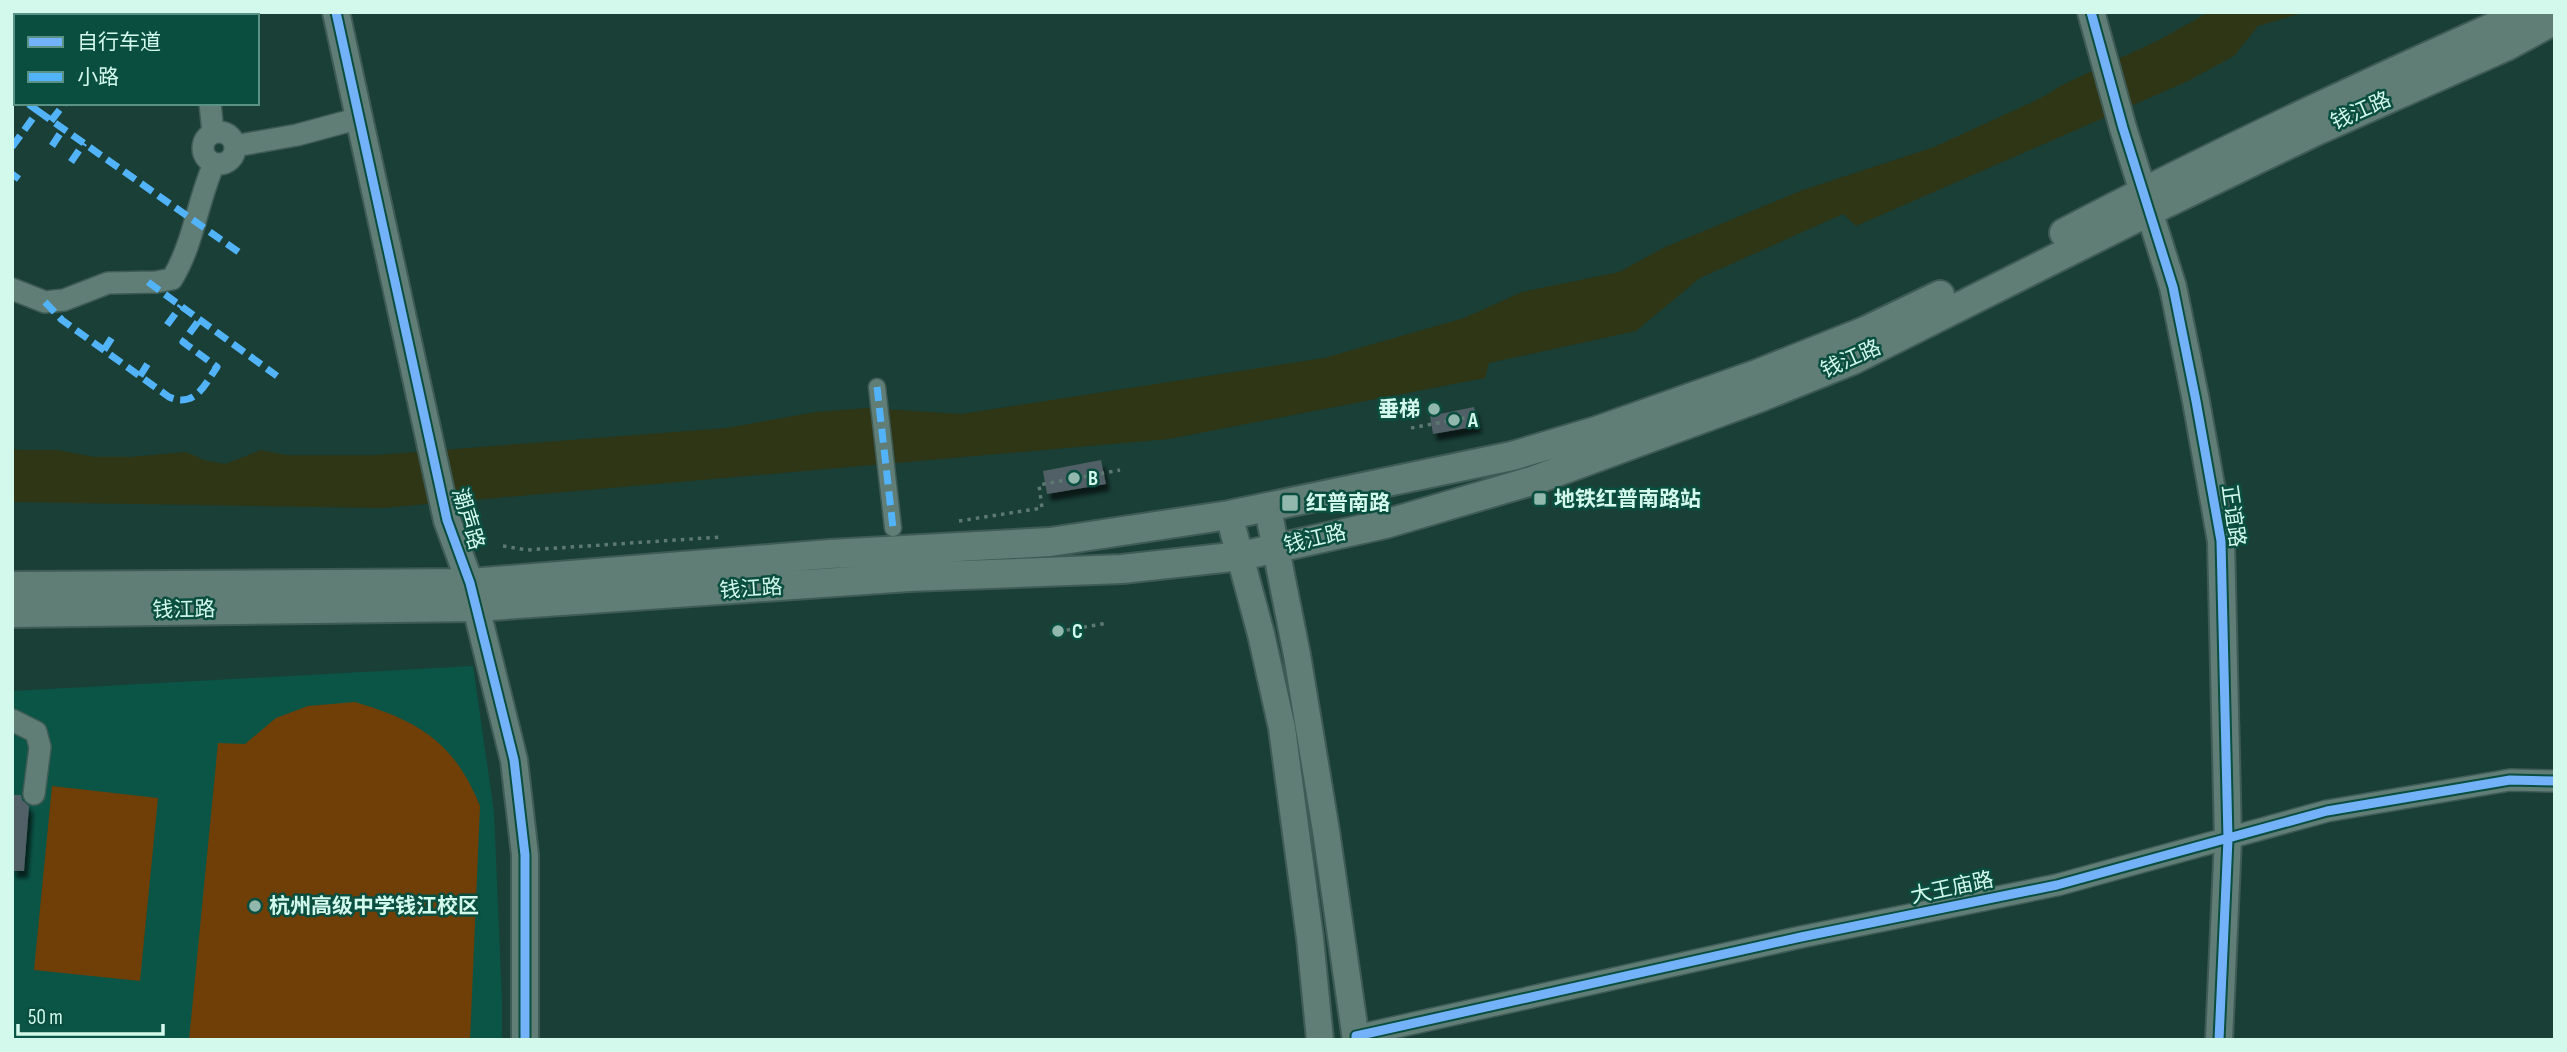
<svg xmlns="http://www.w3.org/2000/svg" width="2567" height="1052" viewBox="0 0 2567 1052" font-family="'Sofia Sans Condensed','Noto Sans SC',sans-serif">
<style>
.built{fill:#0b5547}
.green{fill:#703e07}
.water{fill:#2f3616}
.building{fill:#516066;filter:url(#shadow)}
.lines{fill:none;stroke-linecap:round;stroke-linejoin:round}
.pedestrian-casing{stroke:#3f5b55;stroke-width:19}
.minor-casing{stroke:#3f5b55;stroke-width:24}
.tertiary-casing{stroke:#3f5b55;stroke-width:30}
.secondary-casing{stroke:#3f5b55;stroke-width:32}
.path{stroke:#5d7972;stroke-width:3.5;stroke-dasharray:3.5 5;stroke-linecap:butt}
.pedestrian{stroke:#607d76;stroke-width:16}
.minor{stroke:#607d76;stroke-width:21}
.tertiary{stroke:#607d76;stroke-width:26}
.secondary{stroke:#607d76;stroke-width:28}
.quiet{stroke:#52b3f8;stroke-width:7;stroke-dasharray:14 7;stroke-linecap:butt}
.cycleway-casing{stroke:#0a4e40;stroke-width:13}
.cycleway{stroke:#73b2f8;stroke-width:9}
.poi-dot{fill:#92b8ad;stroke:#0a4e40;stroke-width:2.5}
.labels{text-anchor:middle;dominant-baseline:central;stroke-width:5;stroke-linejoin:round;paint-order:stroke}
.street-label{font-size:21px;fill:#d3f9ed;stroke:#0a4e40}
.poi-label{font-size:21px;font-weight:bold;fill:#d3f9ed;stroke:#0a4e40;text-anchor:start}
</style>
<defs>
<filter id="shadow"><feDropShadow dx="4" dy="7" stdDeviation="2" flood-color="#0009"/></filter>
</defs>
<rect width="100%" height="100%" fill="#193f37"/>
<path class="built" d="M473 666 494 812 502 1000V1040H12V691Z"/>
<path class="green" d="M355 702C419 721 454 742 480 806L470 1040H189L218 743 245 744 276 718 308 706Z
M52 786 158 798 140 981 34 970Z"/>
<path class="water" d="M2209 12H2306L2258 26 2234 56 2188 81 1856 226 1843 214 1700 278 1636 331 1489 363 1485 378 1169 439 383 508 12 502V448L18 450H57L95 457H129L186 452 204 460 225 464 261 450 286 455H377L726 428 816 412 867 408 961 414 1324 358 1464 318 1522 292 1619 272 1663 248 1800 191 1934 147 2041 98 2064 84 2159 40Z"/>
<path class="building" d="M1474 407 1478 426 1433 434 1430 416Z
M1101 460 1106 484 1047 494 1043 471Z
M12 795H21L22 800 29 806 24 871H12Z"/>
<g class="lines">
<defs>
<path id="pedestrian" d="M877 387 893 528"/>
<path id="minor" d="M89 12 94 16
M158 16 160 12
M210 103 213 133
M203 148a16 16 0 1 1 32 0a16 16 0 1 1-32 0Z
M235 146 297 135 360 118
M12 289 45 302 64 300 108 283 156 282 172 279C194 243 197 202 214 164
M12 720 36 732 40 747 34 794
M1356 1036 1801 937 2057 885 2327 811 2510 780 2555 781"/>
<path id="tertiary" d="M336 12 447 520 470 583 514 760 525 855V1040
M2091 12 2123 128 2173 287 2196 401 2221 541 2228 839 2219 1040
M1268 509 1297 655 1326 831 1356 1040
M1229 515 1261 634 1282 728 1310 938 1320 1040"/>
<path id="secondary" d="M2064 233C2216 153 2371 81 2527 12
M12 586 470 583 830 554 1050 542 1229 515 1512 456 1596 431 1757 374 1865 331 1940 295
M12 613 476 607 909 577 1122 569 1241 556 1385 524 1535 480 1761 397 1853 360 2148 212 2314 132 2507 46 2555 20"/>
</defs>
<use href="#pedestrian" class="pedestrian-casing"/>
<use href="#minor" class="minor-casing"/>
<use href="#tertiary" class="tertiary-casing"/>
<use href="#secondary" class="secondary-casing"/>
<path class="path" d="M1411 428 1470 417
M959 521 1042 508 1039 485 1120 470
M503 546 527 550 721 537
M1050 633 1108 623"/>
<use href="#pedestrian" class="pedestrian"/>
<use href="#minor" class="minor"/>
<use href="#tertiary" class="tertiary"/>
<use href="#secondary" class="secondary"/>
<path class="quiet" d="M51 12 56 16
M12 58 16 61
M12 81 16 83
M38 111 240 253
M51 121 65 103
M52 146 63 129
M12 147 38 111 27 103
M71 162 84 143
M12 174 19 179
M148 282 277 376
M45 302 62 320 169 397C195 408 204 386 217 367L183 342 200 319
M167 325 181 306
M104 350 113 336
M140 376 150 360
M877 387 893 528"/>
<defs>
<path id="cycleway" d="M336 12 447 520 470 583 514 760 525 855V1040
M2091 12 2123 128 2173 287 2196 401 2221 541 2228 839 2219 1040
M1356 1040V1036L1801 937 2057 885 2327 811 2510 780 2555 781"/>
</defs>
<use href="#cycleway" class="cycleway-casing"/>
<use href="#cycleway" class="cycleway"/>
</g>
<g class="poi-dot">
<circle cx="1434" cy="409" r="7"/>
<circle cx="1454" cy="420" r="7"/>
<circle cx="1074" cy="478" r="7"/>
<rect x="1533" y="492" width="14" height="14" rx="3.5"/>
<rect x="1281" y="494" width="18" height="18" rx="3.5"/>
<circle cx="1058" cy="631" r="7"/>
<circle cx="255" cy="906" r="7"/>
</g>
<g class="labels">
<g class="street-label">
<text transform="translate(2361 111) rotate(-24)">钱江路</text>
<text transform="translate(1851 359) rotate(-24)">钱江路</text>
<text transform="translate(2233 516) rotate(82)">正谊路</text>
<text transform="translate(468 519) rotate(73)">潮声路</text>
<text transform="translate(1315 539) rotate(-13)">钱江路</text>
<text transform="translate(751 589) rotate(-4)">钱江路</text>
<text transform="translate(184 610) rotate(-1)">钱江路</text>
<text transform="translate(1952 888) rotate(-12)">大王庙路</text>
</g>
<g class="poi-label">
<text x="1420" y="409" text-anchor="end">垂梯</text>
<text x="1468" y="420">A</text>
<text x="1088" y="478">B</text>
<text x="1554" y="499">地铁红普南路站</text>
<text x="1306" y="503">红普南路</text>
<text x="1072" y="631">C</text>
<text x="269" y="906">杭州高级中学钱江校区</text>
</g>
</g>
<rect width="2567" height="1052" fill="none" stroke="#d3f9ed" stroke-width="28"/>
<rect x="14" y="14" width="245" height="91" fill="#0a4e40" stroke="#5a9285" stroke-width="2"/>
<rect x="28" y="37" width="35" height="10" fill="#73b2f8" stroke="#5a9285" stroke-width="2"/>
<text x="77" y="49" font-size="21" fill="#d3f9ed">自行车道</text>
<rect x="28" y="72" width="35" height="10" fill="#52b3f8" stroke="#5a9285" stroke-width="2"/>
<text x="77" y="84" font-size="21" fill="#d3f9ed">小路</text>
<path d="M18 1024v10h145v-10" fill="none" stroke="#d3f9ed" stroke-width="3.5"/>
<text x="28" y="1024" font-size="21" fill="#d3f9ed" stroke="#0a4e40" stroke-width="5" paint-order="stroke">50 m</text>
</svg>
